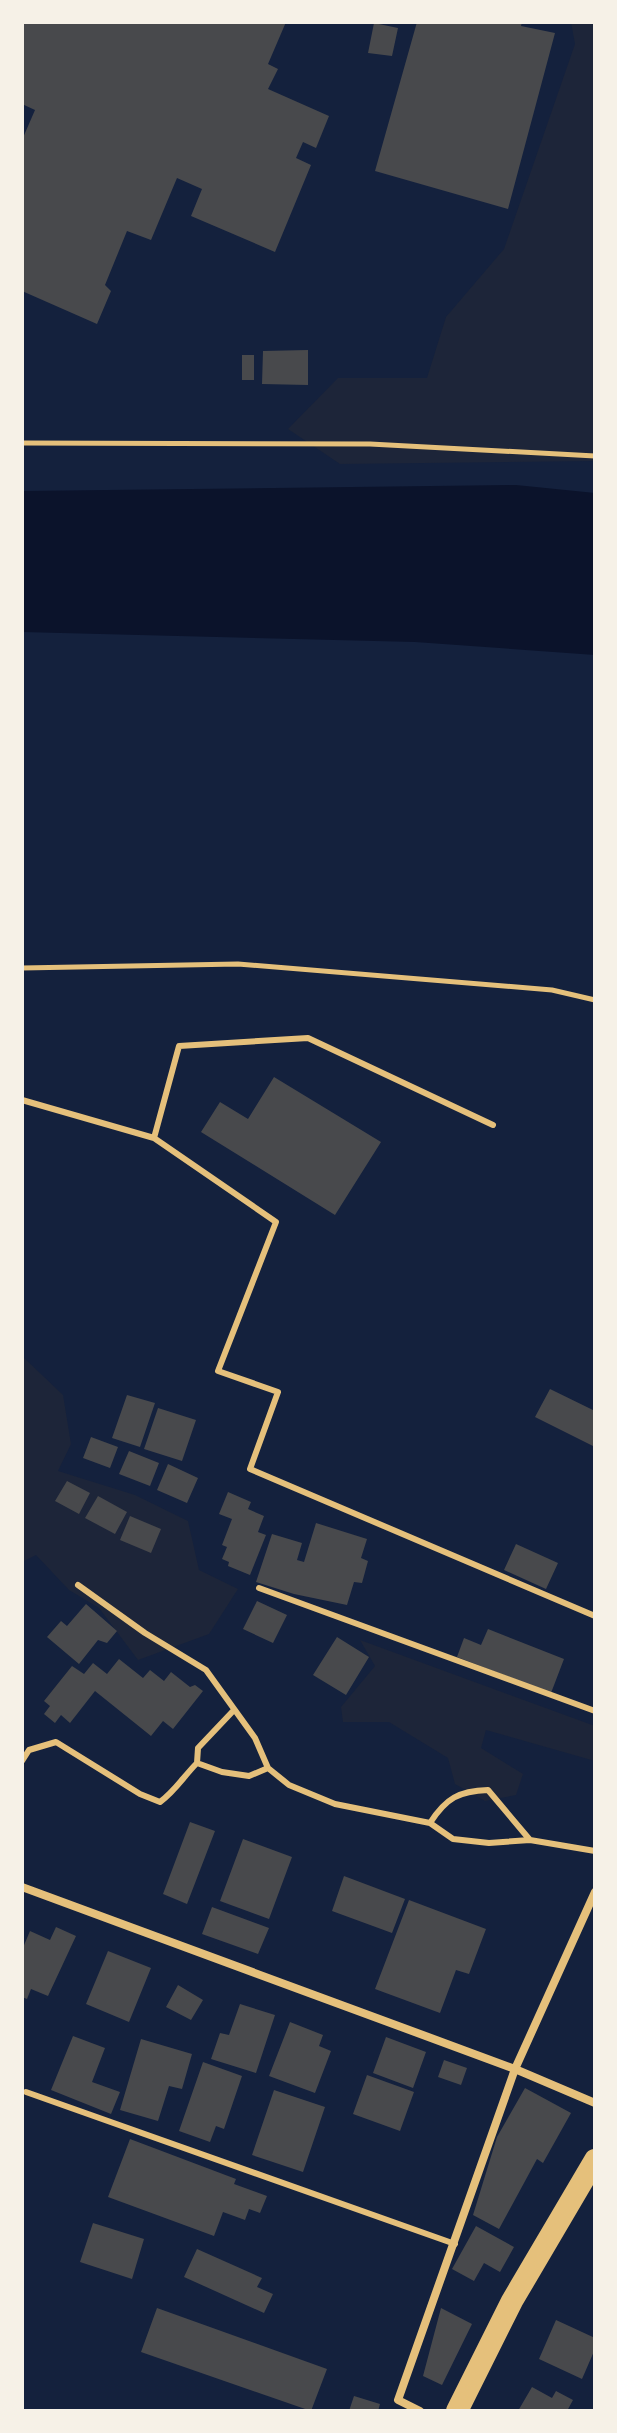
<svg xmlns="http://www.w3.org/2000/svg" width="617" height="2433" viewBox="0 0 617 2433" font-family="Bitter,serif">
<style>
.green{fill:#1d2539}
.water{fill:#0b132b}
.building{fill:#48494c}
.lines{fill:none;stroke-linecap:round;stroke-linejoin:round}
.path{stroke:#e5c07b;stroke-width:5}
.service{stroke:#e5c07b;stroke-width:6}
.minor{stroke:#e5c07b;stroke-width:8}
.trunk{stroke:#e5c07b;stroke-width:22}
</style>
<rect width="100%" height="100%" fill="#14213d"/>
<path class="green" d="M571 22H595V461L340 464 288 429 338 378H427L446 317 504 249 575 44Z
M22 1356 63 1395 71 1444 58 1471 135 1495 188 1521 199 1570 238 1589 209 1634 138 1660 99 1608 69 1590 36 1555 22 1562Z
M360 1640 595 1726V1761L486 1730 481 1748 523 1774 516 1795 485 1801 455 1784 448 1758 389 1722H343L341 1707 375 1666Z"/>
<path class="water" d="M516 485 595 493V655L415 642 22 632V491Z"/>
<path class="building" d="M22 22H286L268 64 278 69 268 89 329 116 316 148 303 142 296 158 311 165 275 252 191 216 202 189 177 178 151 240 127 231 105 285 111 291 97 324 22 291V140L35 110 22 104Z
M417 22H522L521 26 555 33 508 209 375 171Z
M374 23 398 28 392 56 368 53Z
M308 350V385L262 384 263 351Z
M242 355H254V380H242Z
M274 1077 381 1142 335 1215 201 1132 220 1102 248 1119Z
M550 1389 595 1411V1447L535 1417Z
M127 1395 155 1403 140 1447 112 1438Z
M158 1408 196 1420 182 1461 144 1449Z
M91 1437 118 1447 110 1468 83 1458Z
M129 1451 159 1463 150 1486 119 1474Z
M168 1464 198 1478 187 1503 157 1490Z
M67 1481 90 1493 79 1514 55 1501Z
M228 1492 251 1502 248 1509 264 1516 258 1532 266 1535 250 1575 228 1566 229 1562 222 1559 227 1547 222 1545 232 1519 219 1514Z
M98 1496 127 1512 115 1534 85 1518Z
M130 1516 161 1529 151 1553 120 1540Z
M316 1523 367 1539 361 1558 368 1561 362 1583 354 1582 347 1605 294 1594 256 1582 272 1534 302 1543 297 1560 304 1562Z
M516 1544 558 1563 546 1589 504 1570Z
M257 1601 287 1615 273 1643 243 1629Z
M86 1604 117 1631 107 1643 98 1640 79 1664 47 1637 61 1621 67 1626Z
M488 1629 564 1659 551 1693 457 1657 464 1638 481 1645Z
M337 1637 369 1657 346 1695 313 1675Z
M119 1659 143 1678 150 1670 164 1681 171 1672 190 1687 195 1685 203 1691 173 1729 163 1721 151 1736 95 1691 70 1723 61 1715 55 1723 44 1714 50 1706 44 1701 72 1666 84 1674 93 1663 107 1674Z
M190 1822 215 1831 187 1904 163 1894Z
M243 1839 292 1857 269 1919 220 1901Z
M344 1876 405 1899 392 1933 332 1911Z
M409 1900 486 1929 469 1974 456 1970 440 2013 375 1989Z
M212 1907 269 1928 258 1954 202 1934Z
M56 1927 76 1936 48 1996 31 1989 27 1999 22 1997V1950L30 1931 50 1940Z
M108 1951 151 1968 129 2022 86 2004Z
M178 1985 203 2000 191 2020 166 2007Z
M240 2004 275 2015 256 2073 211 2059 220 2033 229 2035Z
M290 2022 323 2035 319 2046 331 2051 315 2093 269 2076Z
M73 2036 105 2048 92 2082 120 2092 111 2114 51 2090Z
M386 2037 426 2052 413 2088 373 2073Z
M141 2039 192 2054 182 2089 169 2086 158 2121 120 2110Z
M444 2060 467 2068 461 2085 438 2077Z
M203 2062 242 2076 224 2129 216 2126 210 2142 179 2131Z
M367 2075 414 2092 400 2131 353 2114Z
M525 2088 571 2113 543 2163 537 2159 499 2229 473 2215 497 2137Z
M274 2090 325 2107 303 2172 252 2155Z
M130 2139 236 2179 234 2184 267 2196 260 2213 249 2209 245 2220 223 2212 214 2236 108 2197Z
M93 2223 144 2239 132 2279 80 2262Z
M476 2226 514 2247 500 2272 484 2263 474 2281 452 2269Z
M197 2249 262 2278 257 2287 273 2294 264 2313 184 2277Z
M157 2308 327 2369 311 2411 141 2352Z
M441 2308 472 2324 442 2385 423 2376Z
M556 2320 595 2338V2349L582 2379 539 2359Z
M532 2387 552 2398 556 2391 573 2400 567 2411H518Z
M354 2396 380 2404 378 2411H349Z"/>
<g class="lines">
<path class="path" d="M22 443 370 444 595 456
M22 968 238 964 552 990 595 1000"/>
<path class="service" d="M22 1100 154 1138 276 1222 218 1371 278 1392 250 1469 595 1616
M154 1138 179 1046 308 1038 493 1125
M78 1585 145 1633 206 1670 255 1738 268 1768 289 1785 335 1804 430 1823 453 1839 489 1843 530 1840 595 1851
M259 1588 595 1711
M22 1761 29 1750 56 1742 140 1794 160 1802C175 1791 184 1776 197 1763L222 1772 249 1776 268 1768
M197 1763 198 1748 234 1710
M430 1823C446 1798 459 1791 488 1790L530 1840
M26 2092 455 2244"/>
<path class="minor" d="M22 1887 515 2069 595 2103
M420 2411 398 2400 515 2069 595 1892"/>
<path class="trunk" d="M457 2411 512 2301 595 2160"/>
</g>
<rect width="617" height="2433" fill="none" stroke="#f6f1e7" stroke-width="48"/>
</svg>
